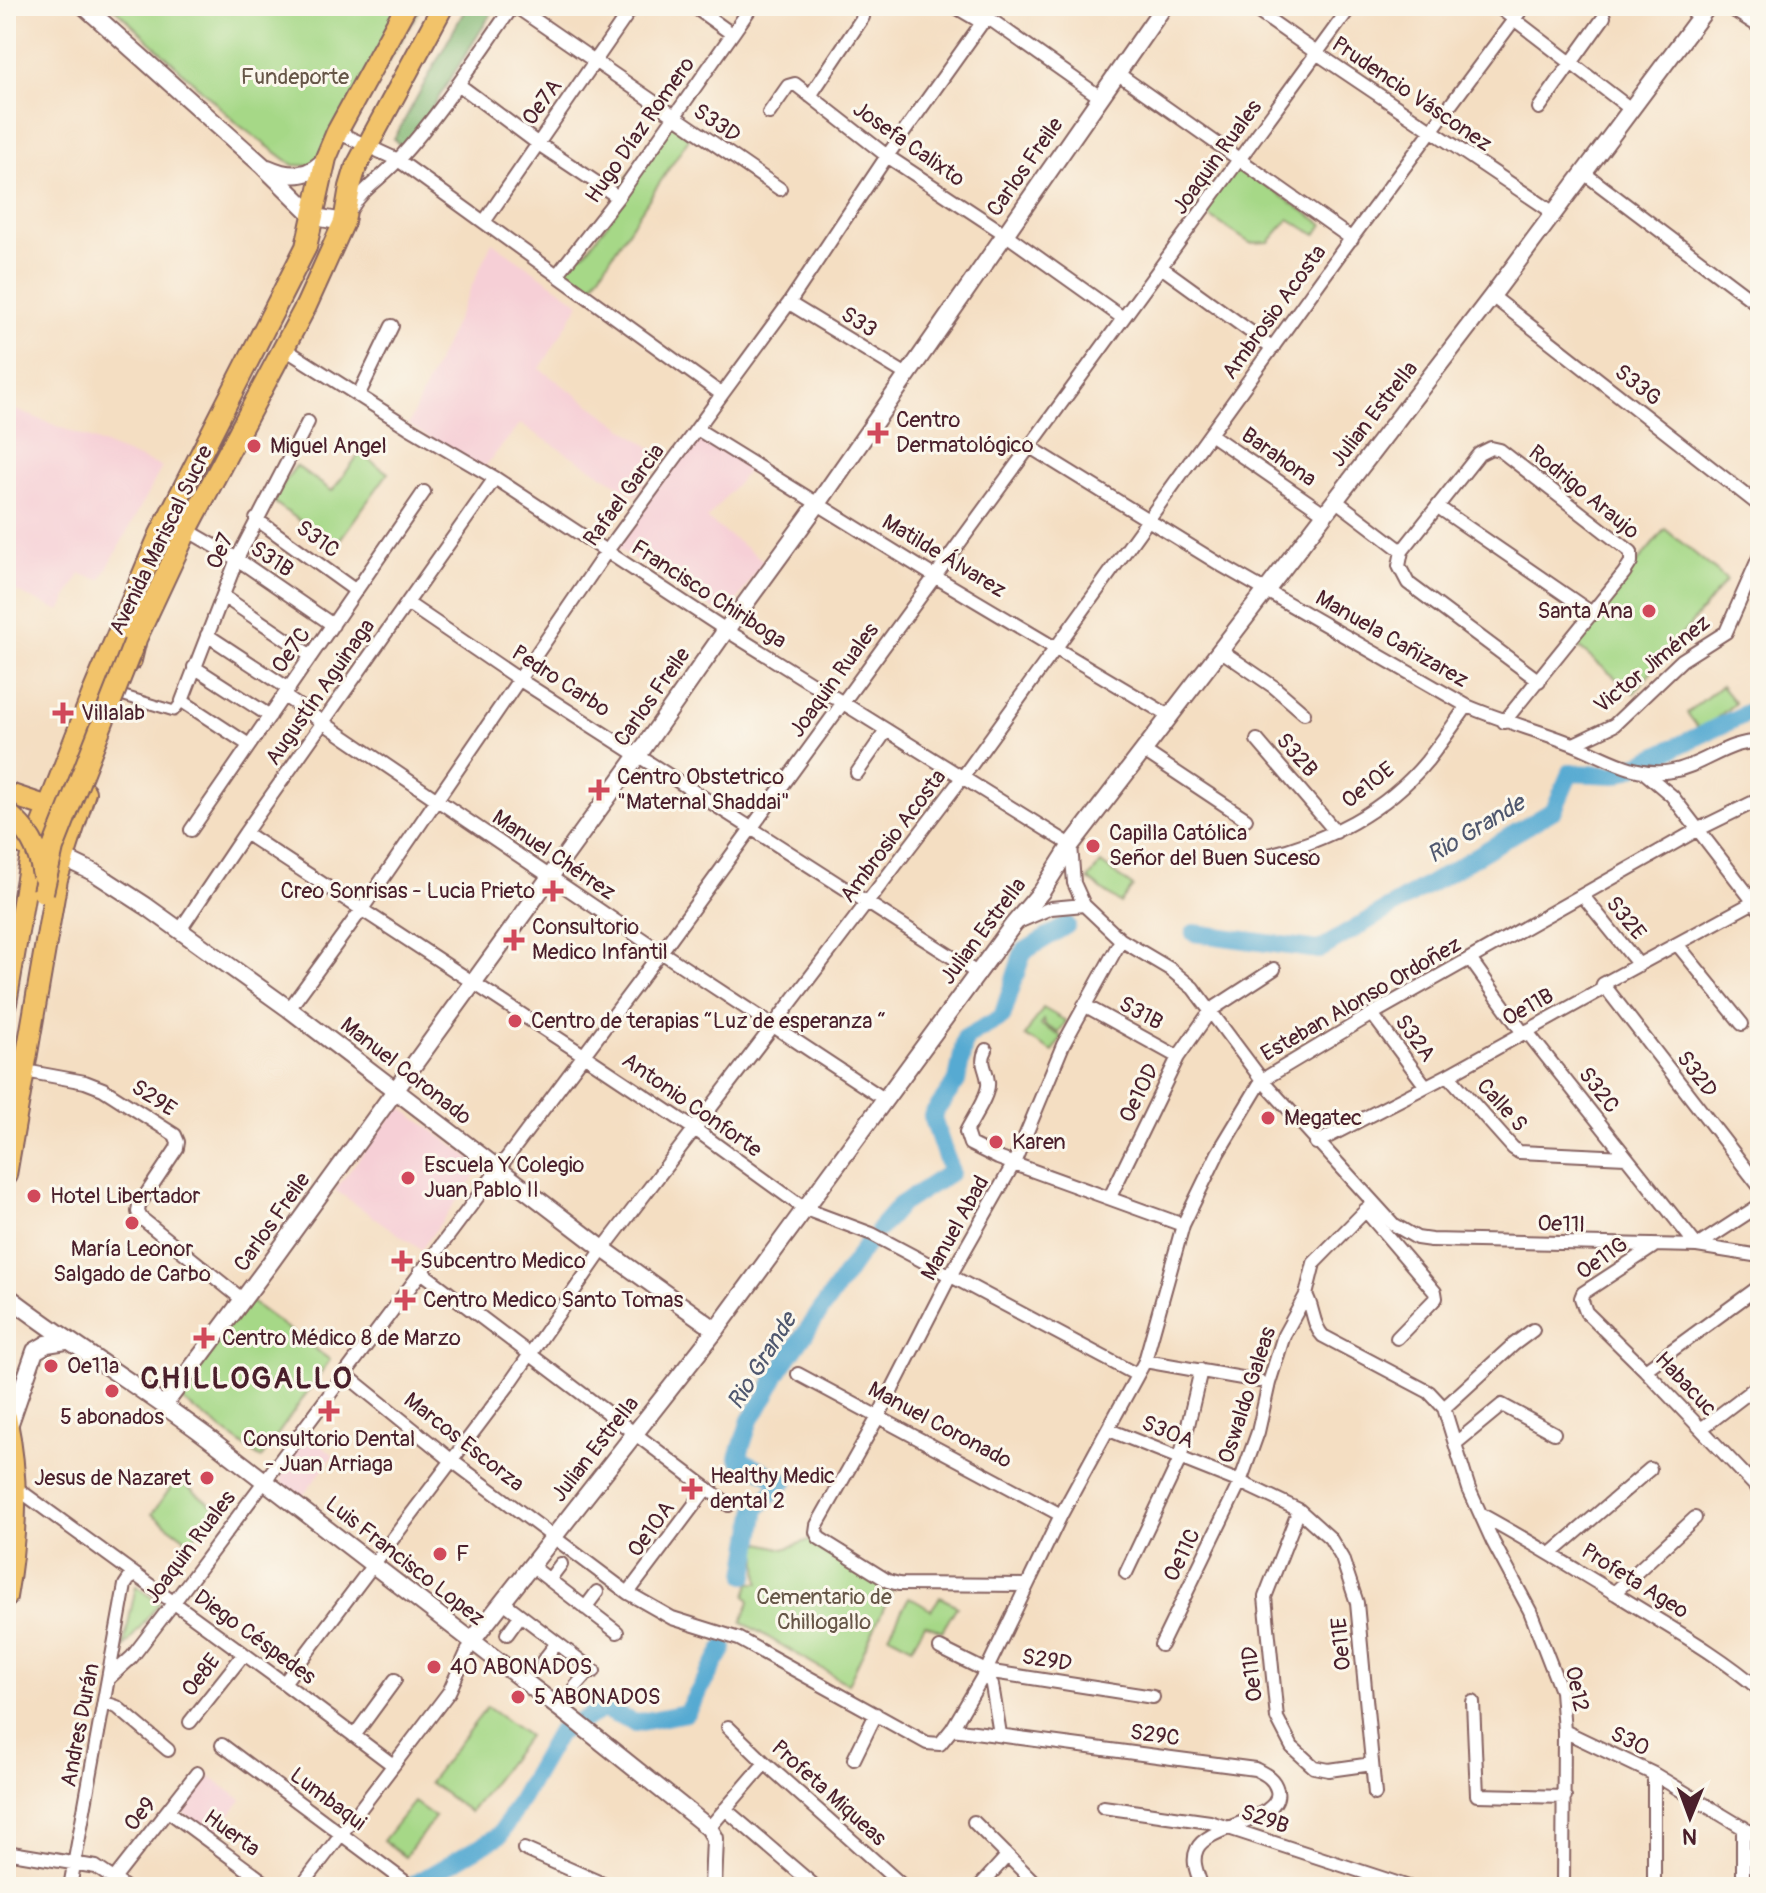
<svg xmlns="http://www.w3.org/2000/svg" width="1766" height="1893" viewBox="0 0 1766 1893" font-family="Pangolin,sans-serif">
<style>
.built{fill:#f6cfd6}
.green{fill:#a6d887;stroke:#787c59;stroke-width:2}
.forest{fill:#84b874;stroke:#676c50;stroke-width:2}
.lines{fill:none;stroke-linecap:round;stroke-linejoin:round}
.river{stroke:#56aad2;stroke-width:18}
.pedestrian-casing{stroke:#866260;stroke-width:13}
.minor-casing{stroke:#866260;stroke-width:16}
.tertiary-casing{stroke:#866260;stroke-width:20}
.primary-casing{stroke:#866260;stroke-width:24}
.pedestrian{stroke:#fff;stroke-width:9}
.minor{stroke:#fff;stroke-width:12}
.tertiary{stroke:#fff;stroke-width:16}
.primary{stroke:#f2c36a;stroke-width:20}
.primary-bridge-casing{stroke:#866260;stroke-width:24;stroke-linecap:butt}
.primary-bridge{stroke:#f2c36a;stroke-width:20}
.poi-dot{fill:#d1495b;stroke:#fbf7ec;stroke-width:3}
.labels{text-anchor:middle;dominant-baseline:central;stroke-width:6;stroke-linejoin:round;paint-order:stroke}
.park-label{font-size:22px;fill:#665647;stroke:#fbf7ec}
.street-label{font-size:22px;fill:#4a1f2b;stroke:#fbf7ec}
.poi-label{font-size:22px;fill:#4a1f2b;stroke:#fbf7ec;text-anchor:start}
.water-label{font-size:24px;font-style:italic;fill:#4f576e;stroke:#fbf7ec}
.district-label{font-size:30px;font-weight:bold;letter-spacing:2px;fill:#4a1f2b;stroke:#fbf7ec}
</style>
<rect width="100%" height="100%" fill="#fbf7ec"/>
<filter id="ink" filterUnits="userSpaceOnUse"><feTurbulence type="fractalNoise" baseFrequency=".0125" numOctaves="2"/><feDisplacementMap in="SourceGraphic" scale="16" xChannelSelector="R" yChannelSelector="G"/><feConvolveMatrix kernelMatrix="1 2 1 2 8 2 1 2 1" color-interpolation-filters="sRGB"/></filter>
<filter id="wash" filterUnits="userSpaceOnUse"><feTurbulence type="fractalNoise" baseFrequency=".006" numOctaves="4" result="noise"/><feDisplacementMap in="SourceGraphic" scale="32" xChannelSelector="R" yChannelSelector="G"/><feGaussianBlur stdDeviation="1.8" result="paint"/><feColorMatrix in="noise" values="0 0 0 0 0 0 0 0 0 0 0 0 0 0 0 0 0 1.4 0 .05"/><feComposite in="paint" operator="in"/></filter>
<g filter="url(#wash)">
<rect width="100%" height="100%" fill="#f4dec2"/>
<path class="built" d="M492 242 580 303 540 369 661 455 636 496 520 424 482 470 408 425Z
M6 406 162 467 101 580 80 574 60 611 6 587Z
M693 430 751 467 707 519 764 561 726 617 610 544Z
M399 1106 482 1166 421 1250 335 1190Z
M308 1436 334 1455 301 1498 283 1486 280 1472Z
M210 1776 242 1800 213 1836 181 1812Z"/>
<path class="green" d="M112 6H422L356 116 314 166 293 165 239 125Z
M669 121 689 138 590 289 564 268 573 257 585 253 618 209 617 190Z
M1231 162 1323 224 1316 235 1289 219 1269 242 1250 243 1197 208Z
M360 453 388 473 335 546 271 500 296 466 332 491Z
M1665 529 1727 580 1634 693 1572 642Z
M1721 686 1735 703 1701 731 1687 713Z
M1101 863 1133 887 1120 903 1088 879Z
M1043 1008 1066 1021 1059 1033 1045 1025 1044 1020 1041 1025 1062 1037 1053 1052 1025 1036Z
M246 1298 330 1360 261 1458 176 1396Z
M177 1479 216 1508 190 1542 152 1514Z
M809 1540 892 1591 848 1684 742 1622 750 1601 746 1595 750 1583H759L757 1542 784 1549Z
M136 1586 159 1603 123 1649Z
M909 1597 931 1610 940 1597 957 1606 942 1631 925 1624 912 1647 889 1635Z
M487 1707 528 1736 470 1812 429 1782Z
M414 1802 435 1817 405 1857 383 1841Z"/>
<path class="forest" d="M467 6H496L405 151 394 139Z"/>
<g class="lines">
<path class="river" d="M1194 933 1319 950 1554 810 1570 773 1616 775 1760 707
M879 1229 900 1205 951 1172 932 1116 957 1081 965 1038 1002 1017 1023 952 1067 925
M746 1575 757 1508 784 1482 738 1458 750 1420 767 1395 777 1374 868 1242
M416 1887 415 1884 500 1835 558 1733 603 1709 635 1723 686 1713 724 1648"/>
</g>
</g>
<g filter="url(#ink)">
<g class="lines">
<defs>
<path id="pedestrian" d="M121 695 174 711 182 701"/>
<path id="minor" d="M515 6 780 189
M693 6 732 34
M954 6 983 23
M1250 6 1318 54 1554 213
M1497 6 1632 110
M1727 6 1760 27
M987 17 1100 97
M1117 73 1352 239
M458 84 537 143 618 197
M810 96 863 17
M1539 108 1604 17
M769 113 788 86 795 84 887 156 1005 234 1123 318
M337 132 398 160 720 393
M1584 173 1760 306
M351 209C362 189 383 177 398 160 441 113 476 58 513 6
M484 222 633 6
M1161 267 1273 348
M557 275 618 197 752 6
M1492 296 1760 506
M789 303 907 375
M285 349 408 427 495 478 726 630 1071 845 1074 883 1084 905 1121 940 1170 969 1193 988 1262 1080 1393 1224 1417 1238 1431 1240 1697 1246 1760 1256
M358 396 392 326
M697 429 934 576 1171 717
M1210 434 1324 513
M1030 447 1221 565 1467 706C1502 721 1537 730 1573 744 1606 757 1635 778 1672 771 1703 766 1728 740 1760 742
M1335 500 1402 551 1399 566 1408 583 1539 681
M1438 507 1592 613
M256 519 356 591
M187 530 237 559 333 625
M1402 551 1479 454 1491 448 1500 450 1631 552V562L1624 573 1504 722
M223 596 311 656
M407 603 520 680 977 973
M207 635 289 689
M1220 650 1274 687 1304 713
M194 667 270 716
M284 696 661 952 884 1099
M1257 740 1336 832
M1574 744 1614 725 1682 660 1726 632 1760 555
M249 745 182 701 237 559 308 422
M1144 751 1246 819
M857 773 886 731
M1646 774 1672 796 1760 910
M191 830 424 492
M245 833 582 1054 696 1130 805 1209 872 1234 1137 1375
M1264 856C1326 842 1386 811 1427 761 1441 743 1454 724 1467 706
M1583 896 1639 965
M1016 923 1051 908 1084 905
M180 930 245 833 495 478
M1677 944 1742 1024
M1470 959 1523 1033 1531 1037 1697 1246 1760 1205
M1603 984 1760 1187
M1084 1005 1178 1057
M289 1009 362 909 607 551 789 303 887 156 994 6
M1372 1014 1425 1085
M986 1050C979 1063 987 1069 988 1082 990 1094 971 1121 966 1132L970 1144 998 1158 1183 1225
M25 1071 85 1082 103 1089 175 1135 178 1142 177 1148 139 1205 138 1212 141 1218 243 1300
M1448 1075 1513 1148 1519 1152 1626 1157
M1316 1143 1448 1075 1601 990 1603 984 1754 902
M1110 1197 1178 1057 1211 1010 1274 969
M1365 1210 1435 1292 1436 1298 1397 1338
M1653 1247 1583 1293 1581 1298 1586 1312 1645 1370 1760 1491
M420 1271 729 1505
M1306 1295C1314 1308 1312 1325 1323 1336L1429 1392 1444 1408 1469 1489 1493 1542 1530 1611 1561 1691 1564 1731 1563 1887
M1145 1361 1259 1381
M1645 1370 1760 1286
M345 1374 451 1460 628 1593 672 1618 739 1639 927 1743 940 1744 952 1729 986 1671 1061 1515 1145 1361 1183 1225 1218 1153 1262 1080 1372 1014 1699 829 1760 799
M798 1374 1061 1515
M1444 1408 1513 1345 1533 1330
M1701 1429 1760 1384
M1109 1430 1240 1482 1299 1510 1330 1538 1342 1558 1357 1603 1375 1794
M1456 1443 1502 1405 1554 1433
M15 1487 284 1683 393 1765
M1299 1510 1265 1597 1277 1718 1292 1747 1314 1767 1329 1770 1372 1764
M1482 1515C1528 1540 1571 1567 1616 1594 1665 1625 1716 1652 1760 1690
M1552 1553 1650 1469
M530 1565 617 1632
M1126 1573 1180 1459 1201 1370
M549 1580 561 1564
M1026 1585 899 1584 888 1581 819 1538 816 1532 817 1525 878 1417 950 1276 1014 1163 1063 1045 1121 940
M628 1593 706 1489
M1614 1593 1695 1518
M502 1601 594 1671
M585 1608 597 1592
M507 1634 520 1616
M1161 1645 1240 1482 1258 1432 1269 1383 1284 1335 1306 1295 1314 1263 1372 1204
M940 1648 986 1671 1153 1697
M543 1661 557 1643
M986 1671 992 1685 1000 1734
M110 1677 132 1657 174 1602 661 952 1351 6
M284 1683 508 1386 603 1249 962 778 1342 251 1524 6
M576 1686 591 1669
M1473 1702 1477 1795 1565 1797
M105 1703 117 1707 168 1750
M190 1722 244 1654
M728 1727 765 1763 904 1887
M952 1729 1255 1769C1265 1774 1274 1778 1277 1790 1284 1820 1208 1825 1197 1849 1191 1862 1198 1874 1201 1885L1207 1887
M1564 1731 1654 1774 1760 1838
M354 1736 395 1680
M222 1745 404 1881 406 1887
M854 1759 876 1714
M1654 1774V1887
M1103 1807 1210 1822 1409 1887
M725 1809 816 1887
M168 1811 271 1887
M974 1822 1039 1887
M709 1828 765 1763
M524 1849 610 1887
M6 1852 96 1867 125 1887
M114 1879 197 1773
M70 1887 125 1585 129 1579 136 1575
M301 1887 449 1692 472 1641
M979 1887 1007 1856
M1743 1887V1827"/>
<path id="tertiary" d="M84 6 263 166 315 217 344 222
M268 168C290 178 310 178 326 158
M62 857 95 873 146 906 289 1009 603 1249 716 1330
M6 1295C71 1345 141 1387 206 1436L563 1711 709 1828 715 1838 713 1887
M164 1405 268 1266 639 754 726 630 817 505 1164 6
M8 1429 35 1351 47 1344 66 1341
M472 1641 716 1330 1013 925 1042 891 1071 845 1492 296 1708 6"/>
<path id="primary" d="M131 660 136 639 187 530 306 306 344 222 350 187 356 167 443 6
M6 793 48 807
M6 834 32 849 43 852
M6 1003 32 849 92 695 160 534 306 247 326 158 337 132 406 6
M6 1175 57 879 85 792
M6 1417C19 1479 17 1535 6 1597"/>
</defs>
<use href="#pedestrian" class="pedestrian-casing"/>
<use href="#minor" class="minor-casing"/>
<use href="#tertiary" class="tertiary-casing"/>
<use href="#primary" class="primary-casing"/>
<use href="#pedestrian" class="pedestrian"/>
<use href="#minor" class="minor"/>
<use href="#tertiary" class="tertiary"/>
<use href="#primary" class="primary"/>
<defs>
<path id="primary-bridge" d="M6 812C28 830 39 848 43 876
M43 892 53 848 134 643"/>
</defs>
<use href="#primary-bridge" class="primary-bridge-casing"/>
<use href="#primary-bridge" class="primary-bridge"/>
</g>
</g>
<g class="poi-dot">
<path d="M874 421h8v8h8v8h-8v8h-8v-8h-8v-8h8z"/>
<circle cx="254" cy="446" r="8"/>
<circle cx="1649" cy="611" r="8"/>
<path d="M59 701h8v8h8v8h-8v8h-8v-8h-8v-8h8z"/>
<path d="M595 778h8v8h8v8h-8v8h-8v-8h-8v-8h8z"/>
<circle cx="1093" cy="846" r="8"/>
<path d="M549 879h8v8h8v8h-8v8h-8v-8h-8v-8h8z"/>
<path d="M510 928h8v8h8v8h-8v8h-8v-8h-8v-8h8z"/>
<circle cx="515" cy="1021" r="8"/>
<circle cx="1268" cy="1118" r="8"/>
<circle cx="996" cy="1142" r="8"/>
<circle cx="408" cy="1178" r="8"/>
<circle cx="34" cy="1196" r="8"/>
<circle cx="132" cy="1223" r="8"/>
<path d="M398 1249h8v8h8v8h-8v8h-8v-8h-8v-8h8z"/>
<path d="M401 1288h8v8h8v8h-8v8h-8v-8h-8v-8h8z"/>
<path d="M200 1326h8v8h8v8h-8v8h-8v-8h-8v-8h8z"/>
<circle cx="51" cy="1366" r="8"/>
<circle cx="112" cy="1391" r="8"/>
<path d="M325 1399h8v8h8v8h-8v8h-8v-8h-8v-8h8z"/>
<circle cx="207" cy="1478" r="8"/>
<path d="M688 1477h8v8h8v8h-8v8h-8v-8h-8v-8h8z"/>
<circle cx="440" cy="1554" r="8"/>
<circle cx="434" cy="1667" r="8"/>
<circle cx="518" cy="1697" r="8"/>
</g>
<g class="labels">
<g class="park-label">
<text x="295" y="77">Fundeporte</text>
<text x="824" y="1597">Cementario de<tspan x="824" dy="25">Chillogallo</tspan></text>
</g>
<g class="street-label">
<text transform="translate(1412 94) rotate(34)">Prudencio Vásconez</text>
<text transform="translate(542 102) rotate(-54)">Oe7A</text>
<text transform="translate(717 123) rotate(34)">S33D</text>
<text transform="translate(640 130) rotate(-55)">Hugo Díaz Romero</text>
<text transform="translate(909 144) rotate(35)">Josefa Calixto</text>
<text transform="translate(1217 157) rotate(-54)">Joaquin Ruales</text>
<text transform="translate(1025 167) rotate(-55)">Carlos Freile</text>
<text transform="translate(1274 312) rotate(-54)">Ambrosio Acosta</text>
<text transform="translate(859 322) rotate(32)">S33</text>
<text transform="translate(1638 385) rotate(38)">S33G</text>
<text transform="translate(1374 414) rotate(-52)">Julian Estrella</text>
<text transform="translate(1279 457) rotate(35)">Barahona</text>
<text transform="translate(1584 492) rotate(39)">Rodrigo Araujo</text>
<text transform="translate(624 495) rotate(-54)">Rafael Garcia</text>
<text transform="translate(318 539) rotate(36)">S31C</text>
<text transform="translate(161 540) rotate(-64)">Avenida Mariscal Sucre</text>
<text transform="translate(220 551) rotate(-67)">Oe7</text>
<text transform="translate(944 556) rotate(31)">Matilde Álvarez</text>
<text transform="translate(272 559) rotate(34)">S31B</text>
<text transform="translate(709 594) rotate(33)">Francisco Chiriboga</text>
<text transform="translate(1392 639) rotate(30)">Manuela Cañizarez</text>
<text transform="translate(291 650) rotate(-55)">Oe7C</text>
<text transform="translate(1652 664) rotate(-39)">Victor Jiménez</text>
<text transform="translate(834 680) rotate(-54)">Joaquin Ruales</text>
<text transform="translate(561 681) rotate(33)">Pedro Carbo</text>
<text transform="translate(320 692) rotate(-55)">Augustín Aguinaga</text>
<text transform="translate(652 697) rotate(-55)">Carlos Freile</text>
<text transform="translate(1297 755) rotate(49)">S32B</text>
<text transform="translate(1368 785) rotate(-38)">Oe10E</text>
<text transform="translate(893 836) rotate(-53)">Ambrosio Acosta</text>
<text transform="translate(554 855) rotate(34)">Manuel Chérrez</text>
<text transform="translate(1626 918) rotate(51)">S32E</text>
<text transform="translate(983 931) rotate(-53)">Julian Estrella</text>
<text transform="translate(1361 999) rotate(-30)">Esteban Alonso Ordoñez</text>
<text transform="translate(1528 1007) rotate(-29)">Oe11B</text>
<text transform="translate(1141 1013) rotate(29)">S31B</text>
<text transform="translate(1415 1038) rotate(54)">S32A</text>
<text transform="translate(406 1071) rotate(38)">Manuel Coronado</text>
<text transform="translate(1697 1074) rotate(53)">S32D</text>
<text transform="translate(1599 1090) rotate(52)">S32C</text>
<text transform="translate(1139 1093) rotate(-64)">Oe10D</text>
<text transform="translate(154 1098) rotate(33)">S29E</text>
<text transform="translate(692 1105) rotate(35)">Antonio Conforte</text>
<text transform="translate(1502 1105) rotate(48)">Calle S</text>
<text transform="translate(272 1222) rotate(-55)">Carlos Freile</text>
<text transform="translate(1561 1224) rotate(2)">Oe11l</text>
<text transform="translate(955 1228) rotate(-61)">Manuel Abad</text>
<text transform="translate(1602 1258) rotate(-35)">Oe11G</text>
<text transform="translate(1686 1384) rotate(47)">Habacuc</text>
<text transform="translate(1247 1395) rotate(-72)">Oswaldo Galeas</text>
<text transform="translate(940 1425) rotate(28)">Manuel Coronado</text>
<text transform="translate(1168 1432) rotate(22)">S30A</text>
<text transform="translate(464 1442) rotate(38)">Marcos Escorza</text>
<text transform="translate(595 1449) rotate(-52)">Julian Estrella</text>
<text transform="translate(651 1529) rotate(-54)">Oe10A</text>
<text transform="translate(190 1547) rotate(-53)">Joaquin Ruales</text>
<text transform="translate(1182 1555) rotate(-64)">Oe11C</text>
<text transform="translate(405 1561) rotate(38)">Luis Francisco Lopez</text>
<text transform="translate(1635 1581) rotate(32)">Profeta Ageo</text>
<text transform="translate(255 1637) rotate(36)">Diego Céspedes</text>
<text transform="translate(1341 1644) rotate(-95)">Oe11E</text>
<text transform="translate(1047 1660) rotate(9)">S29D</text>
<text transform="translate(1252 1674) rotate(-96)">Oe11D</text>
<text transform="translate(201 1675) rotate(-52)">Oe8E</text>
<text transform="translate(1577 1689) rotate(78)">Oe12</text>
<text transform="translate(80 1725) rotate(-79)">Andres Durán</text>
<text transform="translate(1155 1735) rotate(8)">S29C</text>
<text transform="translate(1630 1741) rotate(26)">S30</text>
<text transform="translate(829 1793) rotate(42)">Profeta Miqueas</text>
<text transform="translate(328 1799) rotate(37)">Lumbaqui</text>
<text transform="translate(140 1814) rotate(-51)">Oe9</text>
<text transform="translate(1265 1819) rotate(19)">S29B</text>
<text transform="translate(232 1833) rotate(36)">Huerta</text>
</g>
<g class="poi-label">
<text x="896" y="420">Centro<tspan x="896" dy="25">Dermatológico</tspan></text>
<text x="270" y="446">Miguel Angel</text>
<text x="1633" y="611" text-anchor="end">Santa Ana</text>
<text x="81" y="713">Villalab</text>
<text x="617" y="777">Centro Obstetrico<tspan x="617" dy="25">"Maternal Shaddai"</tspan></text>
<text x="1109" y="833">Capilla Católica<tspan x="1109" dy="25">Señor del Buen Suceso</tspan></text>
<text x="535" y="891" text-anchor="end">Creo Sonrisas - Lucia Prieto</text>
<text x="532" y="927">Consultorio<tspan x="532" dy="25">Medico Infantil</tspan></text>
<text x="531" y="1021">Centro de terapias “Luz de esperanza “</text>
<text x="1284" y="1118">Megatec</text>
<text x="1012" y="1142">Karen</text>
<text x="424" y="1165">Escuela Y Colegio<tspan x="424" dy="25">Juan Pablo II</tspan></text>
<text x="50" y="1196">Hotel Libertador</text>
<text x="132" y="1249" text-anchor="middle">María Leonor<tspan x="132" dy="25">Salgado de Carbo</tspan></text>
<text x="420" y="1261">Subcentro Medico</text>
<text x="423" y="1300">Centro Medico Santo Tomas</text>
<text x="222" y="1338">Centro Médico 8 de Marzo</text>
<text x="67" y="1366">Oe11a</text>
<text x="112" y="1417" text-anchor="middle">5 abonados</text>
<text x="329" y="1439" text-anchor="middle">Consultorio Dental<tspan x="329" dy="25">- Juan Arriaga</tspan></text>
<text x="710" y="1476">Healthy Medic<tspan x="710" dy="25">dental 2</tspan></text>
<text x="191" y="1478" text-anchor="end">Jesus de Nazaret</text>
<text x="456" y="1554">F</text>
<text x="450" y="1667">40 ABONADOS</text>
<text x="534" y="1697">5 ABONADOS</text>
</g>
<g class="water-label">
<text transform="translate(1476 829) rotate(-31)">Rio Grande</text>
<text transform="translate(762 1361) rotate(-58)">Rio Grande</text>
</g>
<g class="district-label">
<text x="247" y="1378">CHILLOGALLO</text>
</g>
</g>
<rect width="1766" height="1893" fill="none" stroke="#fbf7ec" stroke-width="32"/>
<g transform="translate(1690 1817) rotate(181)" stroke="#fbf7ec" stroke-width="6" paint-order="stroke">
<path d="M0-6L14 30L0 20L-14 30Z" fill="#4a1f2b"/>
<text y="-12" font-size="22" font-weight="bold" text-anchor="middle" fill="#4a1f2b">N</text>
</g>
</svg>
